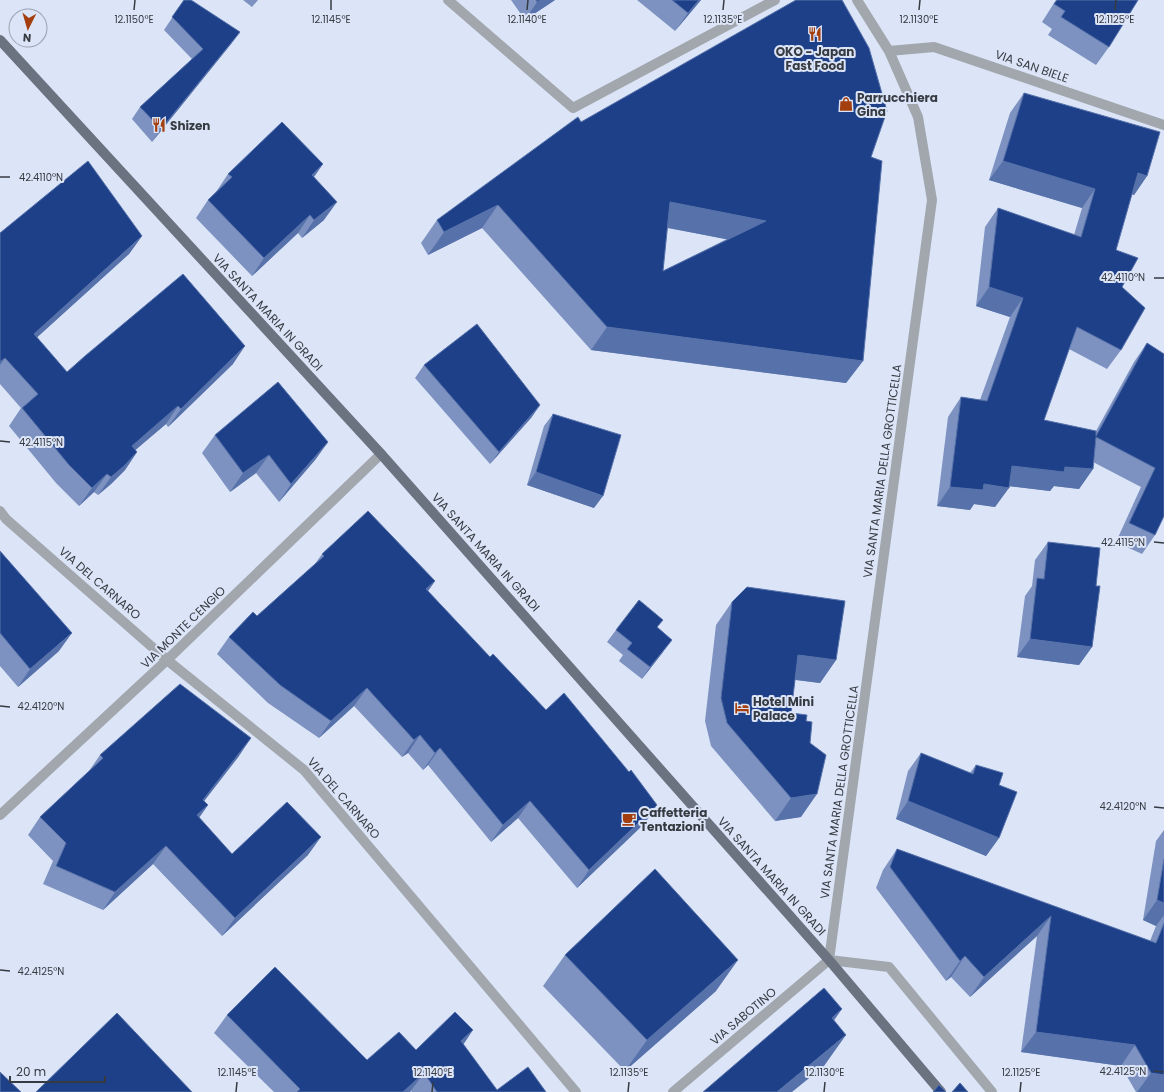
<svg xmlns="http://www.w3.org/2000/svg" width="1164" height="1092" viewBox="0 0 1164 1092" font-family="Poppins,sans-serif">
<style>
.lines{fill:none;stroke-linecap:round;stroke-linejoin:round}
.minor{stroke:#a2a7ae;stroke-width:10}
.major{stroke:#6b7280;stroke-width:10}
.wall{fill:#7d92c0;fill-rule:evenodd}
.shaded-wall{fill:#5772aa}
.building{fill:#1e4089;stroke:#5772aa;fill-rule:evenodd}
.ticks{fill:none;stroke:#363a41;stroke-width:1.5}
.labels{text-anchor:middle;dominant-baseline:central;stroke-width:4;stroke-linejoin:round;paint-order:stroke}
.poi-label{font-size:12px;font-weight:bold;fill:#363a41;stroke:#dce5f8;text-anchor:start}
.street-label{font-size:12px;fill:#363a41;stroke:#dce5f8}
.ticks-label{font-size:10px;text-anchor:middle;fill:#363a41;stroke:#dce5f8;stroke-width:4;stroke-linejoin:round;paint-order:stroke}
</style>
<rect width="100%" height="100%" fill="#dce5f8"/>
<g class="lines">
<path class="minor" d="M448 0 573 108 775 0
M889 51 934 47 1164 125
M0 511 6 519 167 660 304 770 576 1092
M0 815 167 660 381 454
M829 960 932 200 918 117 889 51 857 0
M829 960 889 967 992 1092
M673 1092 829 960"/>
<path class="major" d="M0 40 381 454 829 960 941 1092"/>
</g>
<path class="wall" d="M184 0 240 32 231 44 152 142 132 119 140 107 192 59 164 30Z
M243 0H258L252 7Z
M511 0H555L525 20Z
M637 0H701L675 31Z
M1056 0H1138L1109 47 1096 65 1048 35 1052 29 1042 22Z
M1024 93 1147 176 1134 195 1132 194 1116 250 1122 287 1121 350 1107 369 1069 349 1044 420 1096 431 1134 362 1147 343 1164 354 1155 535 1142 554 1116 542 1141 487 1093 462V469L1079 489 1054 486 1050 491 1009 486 995 507 974 504 970 510 937 506 948 417 961 397 980 400 1010 317 976 306 985 227 998 208 1074 235 1082 208 989 180 1010 113Z
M581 122 871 157 863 361 846 383 591 350 482 228 428 255 421 243 437 220ZM667 228 727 239 663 271Z
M323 164 314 177 324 220 302 238 298 233 252 276 196 218 208 200 216 192 228 174Z
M0 233 142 236 129 254 37 337 67 372 233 364 168 427 166 424 135 450 137 452 125 470 111 484 98 495 94 492 79 506 56 483 9 426 21 408 0 384Z
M424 365 540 405 531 418 490 464 415 378Z
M553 414 594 508 527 485 544 426Z
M215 435 328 442 315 460 279 502 256 473 230 492 202 453Z
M1048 542 1096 586 1092 647 1079 665 1017 657 1025 596 1032 586 1035 560Z
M0 551 59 651 18 687 0 666Z
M322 554 435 581 428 591 645 823 577 888 518 818 491 842 428 765 423 770 408 753 402 757 354 706 319 738 268 703 217 654 229 637 257 616 315 564Z
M732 602 836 660 820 683 795 680 791 713 806 721 810 743 801 817 775 821 711 746 705 721 716 625Z
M657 628 663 652 642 679 619 661 623 655 607 642 616 630Z
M921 753 970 773 976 765 999 785V838L986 856 896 819 908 771Z
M100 755 239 756 204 801 208 805 199 818 232 854 308 855 222 936 153 864 103 910 43 884 53 861 28 835 40 817 89 771Z
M1164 830V1092H1136L1121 1066 1021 1052 1037 936 970 997 951 977 946 981 876 888 883 870 897 849 1150 941 1156 926 1143 920 1156 841Z
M565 955 716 991 625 1071 543 986Z
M227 1015 367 1060 463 1044 497 1090 546 1092H412L411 1091 410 1092H274L214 1033Z"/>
<path class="shaded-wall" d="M541 0H555L525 20 537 2Z
M699 0H701L675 31 688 13Z
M240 32 231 44 152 142 161 129Z
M1003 161 1095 189 1082 208 989 180Z
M323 164 310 182 312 175Z
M1138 173 1147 176 1134 195 1124 192Z
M337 202 324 220 302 238 314 220Z
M670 202 766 221 750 244 654 225Z
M498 205 482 228 428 255 444 232Z
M310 215 298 233 252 276 264 258Z
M142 236 129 254 21 352 34 334Z
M989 287 1023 298 1010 317 976 306Z
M607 327 863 361 846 383 591 350Z
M245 346 233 364 168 427 181 409Z
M5 358 0 365V362Z
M540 405 531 418 490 464 499 452Z
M178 406 166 424 119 464 132 446Z
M328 442 315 460 279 502 291 484Z
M137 452 125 470 111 484 98 495 111 477Z
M269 455 256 473 230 492 243 473Z
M1012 466 1065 467 1093 469 1079 489 1054 486 1050 491 999 485Z
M536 472 603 496 594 508 527 485Z
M107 474 94 492 79 506 92 488Z
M984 484 1009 488 995 507 974 504 970 510 937 506 950 487Z
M435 581 423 598 426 589Z
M72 633 59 651 18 687 30 669Z
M1030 639 1092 647 1079 665 1017 657Z
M672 640 663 652 642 679 650 667Z
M798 655 836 660 820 683 782 678Z
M367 688 354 706 319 738 331 721Z
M420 735 408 753 402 757 414 740Z
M251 738 239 756 191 818 203 800Z
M440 748 428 765 423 770 435 753Z
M817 794 801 817 775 821 791 798Z
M530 801 518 818 491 842 503 825Z
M908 801 999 838 986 856 896 819Z
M208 805 195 823 197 815Z
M657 805 645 823 577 888 589 870Z
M321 837 308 855 222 936 235 918Z
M166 846 153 864 103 910 115 892Z
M1157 900 1164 903V915L1156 926 1143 920Z
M1051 916 1037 936 970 997 984 977Z
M965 956 951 977 946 981 960 961Z
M738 960 716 991 625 1071 647 1040Z
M842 1009 820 1040 832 1018Z
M473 1030 461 1048V1041Z
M1036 1032 1135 1045 1121 1066 1021 1052Z
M846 1035 824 1066 792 1092H777Z
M424 1073 410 1092H403Z
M1151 1073 1164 1075V1092H1137Z"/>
<path class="building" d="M184 0H191L240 32 161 129 140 107 203 49 172 17Z
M536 0H541L537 2Z
M672 0H699L688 13Z
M796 0H842L869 48 887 111 871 157 882 161 863 361 607 327 498 205 444 232 437 220 578 117 581 122ZM670 202 766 221 663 271Z
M1057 0H1138L1109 47 1061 17 1065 11 1054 4Z
M1024 93 1160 132 1147 176 1138 173 1116 250 1138 258 1122 287 1145 308 1121 350 1077 327 1044 420 1096 431V436L1147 343 1164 354V516L1155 535 1129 523 1155 468 1096 437 1093 469 1065 467 1064 472 1012 466 1009 488 984 484 983 490 950 487 961 397 987 401 1023 298 989 287 998 208 1081 237 1095 189 1003 161Z
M282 122 323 164 312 175 337 202 314 220 310 215 264 258 208 200 232 177 228 174Z
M88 161 142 236 34 334 67 372 85 356 183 274 245 346 181 409 178 406 132 446 137 452 124 466 111 477 107 474 92 488 69 465 22 408 38 394 5 358 0 362V233Z
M477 324 540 405 499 452 424 365Z
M278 382 328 442 291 484 269 455 243 473 215 435Z
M553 414 621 435 603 496 536 472Z
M368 511 435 581 426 589 490 657 493 654 546 710 564 693 629 772 631 770 657 805 589 870 530 801 503 825 440 748 435 753 420 735 414 740 367 688 331 721 280 685 229 637 253 612 257 616 324 556 322 554Z
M1048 542 1100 548 1096 586H1100L1092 647 1030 639 1037 578 1044 579Z
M0 551 72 633 30 669 0 633Z
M747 587 845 601 836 660 798 655 791 713 807 715 806 721 812 722 810 743 826 755 817 794 791 798 727 723 721 698 732 602Z
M639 600 663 620 657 627 672 640 650 667 627 649 632 643 616 630Z
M180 684 251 738 203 800 208 805 197 815 232 854 287 802 321 837 235 918 166 846 115 892 56 866 66 843 40 817 103 758 100 755Z
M921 753 973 774 976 765 1003 773 999 785 1017 792 999 838 908 801Z
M897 849 1156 943 1164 923V1075L1151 1073 1135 1045 1036 1032 1051 916 984 977 965 956 960 961 890 867Z
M1164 859V903L1157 900Z
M655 869 738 960 647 1040 565 955Z
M275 967 367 1060 399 1032 416 1050 455 1012 473 1030 461 1041 497 1090 528 1067 546 1092H437L424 1073 403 1092H297L300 1089 227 1015Z
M824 988 842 1009 832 1018 846 1035 777 1092H703Z
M117 1013 192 1092H36Z
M0 1072 21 1092H0Z
M960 1083 968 1092H952Z
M939 1085 946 1092H933Z"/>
<path class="ticks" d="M134 10 135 0M331 10V0M527 10 528 0M723 10 724 0M919 10 920 0M1115 10 1116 0M0 177H10M1154 278H1164M0 441 10 442M1154 542 1164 543M0 706 10 707M1154 807 1164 808M0 970 10 971M1154 1071 1164 1072M236 1092 237 1082M432 1092 433 1082M628 1092 629 1082M824 1092 825 1082M1020 1092 1021 1082"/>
<defs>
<symbol id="restaurant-bare" viewBox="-9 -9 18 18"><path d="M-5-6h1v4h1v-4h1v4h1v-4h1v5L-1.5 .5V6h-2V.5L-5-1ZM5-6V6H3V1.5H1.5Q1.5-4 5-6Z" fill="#a33f0e" stroke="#dce5f8" stroke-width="2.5" paint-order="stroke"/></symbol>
<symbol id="shop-bare" viewBox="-9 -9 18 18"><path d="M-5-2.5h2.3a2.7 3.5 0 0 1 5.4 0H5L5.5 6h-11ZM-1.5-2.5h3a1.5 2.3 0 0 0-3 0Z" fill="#a33f0e" stroke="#dce5f8" stroke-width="2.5" paint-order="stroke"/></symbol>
<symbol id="hotel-bare" viewBox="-9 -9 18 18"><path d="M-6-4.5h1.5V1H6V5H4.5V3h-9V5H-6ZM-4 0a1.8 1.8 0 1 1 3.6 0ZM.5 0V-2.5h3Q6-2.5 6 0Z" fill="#a33f0e" stroke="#dce5f8" stroke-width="2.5" paint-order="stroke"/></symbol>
<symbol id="cafe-bare" viewBox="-9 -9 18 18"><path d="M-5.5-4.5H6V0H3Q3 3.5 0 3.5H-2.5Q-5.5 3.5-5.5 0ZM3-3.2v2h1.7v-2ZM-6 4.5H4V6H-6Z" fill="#a33f0e" stroke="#dce5f8" stroke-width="2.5" paint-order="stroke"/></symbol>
</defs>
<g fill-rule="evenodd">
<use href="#restaurant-bare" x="805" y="24" width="20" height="20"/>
<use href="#shop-bare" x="836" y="94" width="20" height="20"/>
<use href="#restaurant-bare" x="149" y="115" width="20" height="20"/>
<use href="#hotel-bare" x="732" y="698" width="20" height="20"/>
<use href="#cafe-bare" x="619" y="809" width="20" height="20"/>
</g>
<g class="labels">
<g class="poi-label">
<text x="815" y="51" text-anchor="middle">OKO - Japan<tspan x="815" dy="14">Fast Food</tspan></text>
<text x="857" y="97">Parrucchiera<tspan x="857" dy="14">Gina</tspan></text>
<text x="170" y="125">Shizen</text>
<text x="753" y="701">Hotel Mini<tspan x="753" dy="14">Palace</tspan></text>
<text x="640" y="812">Caffetteria<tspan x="640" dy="14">Tentazioni</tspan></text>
</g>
<g class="street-label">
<text transform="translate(1032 66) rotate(19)">VIA SAN BIELE</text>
<text transform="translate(268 312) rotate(47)">VIA SANTA MARIA IN GRADI</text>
<text transform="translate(882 471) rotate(-82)">VIA SANTA MARIA DELLA GROTTICELLA</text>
<text transform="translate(486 552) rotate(48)">VIA SANTA MARIA IN GRADI</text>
<text transform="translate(100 583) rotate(41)">VIA DEL CARNARO</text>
<text transform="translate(183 627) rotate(-44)">VIA MONTE CENGIO</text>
<text transform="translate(839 792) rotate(-82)">VIA SANTA MARIA DELLA GROTTICELLA</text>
<text transform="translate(344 798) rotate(49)">VIA DEL CARNARO</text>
<text transform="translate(772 876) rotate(48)">VIA SANTA MARIA IN GRADI</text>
<text transform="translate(743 1016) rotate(-40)">VIA SABOTINO</text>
</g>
</g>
<g class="ticks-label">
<text x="134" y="23">12.1150°E</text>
<text x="331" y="23">12.1145°E</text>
<text x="527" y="23">12.1140°E</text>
<text x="723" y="23">12.1135°E</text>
<text x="919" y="23">12.1130°E</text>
<text x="1115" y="23">12.1125°E</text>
<text x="41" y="181">42.4110°N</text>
<text x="1123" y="281">42.4110°N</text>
<text x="41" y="446">42.4115°N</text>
<text x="1123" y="546">42.4115°N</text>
<text x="41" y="710">42.4120°N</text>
<text x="1123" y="810">42.4120°N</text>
<text x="41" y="975">42.4125°N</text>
<text x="1123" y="1075">42.4125°N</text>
<text x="237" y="1076">12.1145°E</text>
<text x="433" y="1076">12.1140°E</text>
<text x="629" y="1076">12.1135°E</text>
<text x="825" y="1076">12.1130°E</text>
<text x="1021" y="1076">12.1125°E</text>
</g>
<g transform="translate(28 28) rotate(185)"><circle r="19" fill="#dce5f8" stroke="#9aa1af"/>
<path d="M0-3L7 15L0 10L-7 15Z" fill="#a33f0e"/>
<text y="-6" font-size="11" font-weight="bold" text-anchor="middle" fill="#363a41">N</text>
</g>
<path d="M10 1076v6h95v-6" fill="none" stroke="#363a41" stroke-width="2"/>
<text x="16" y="1076" font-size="12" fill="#363a41" stroke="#dce5f8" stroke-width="3" paint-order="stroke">20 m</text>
</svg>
